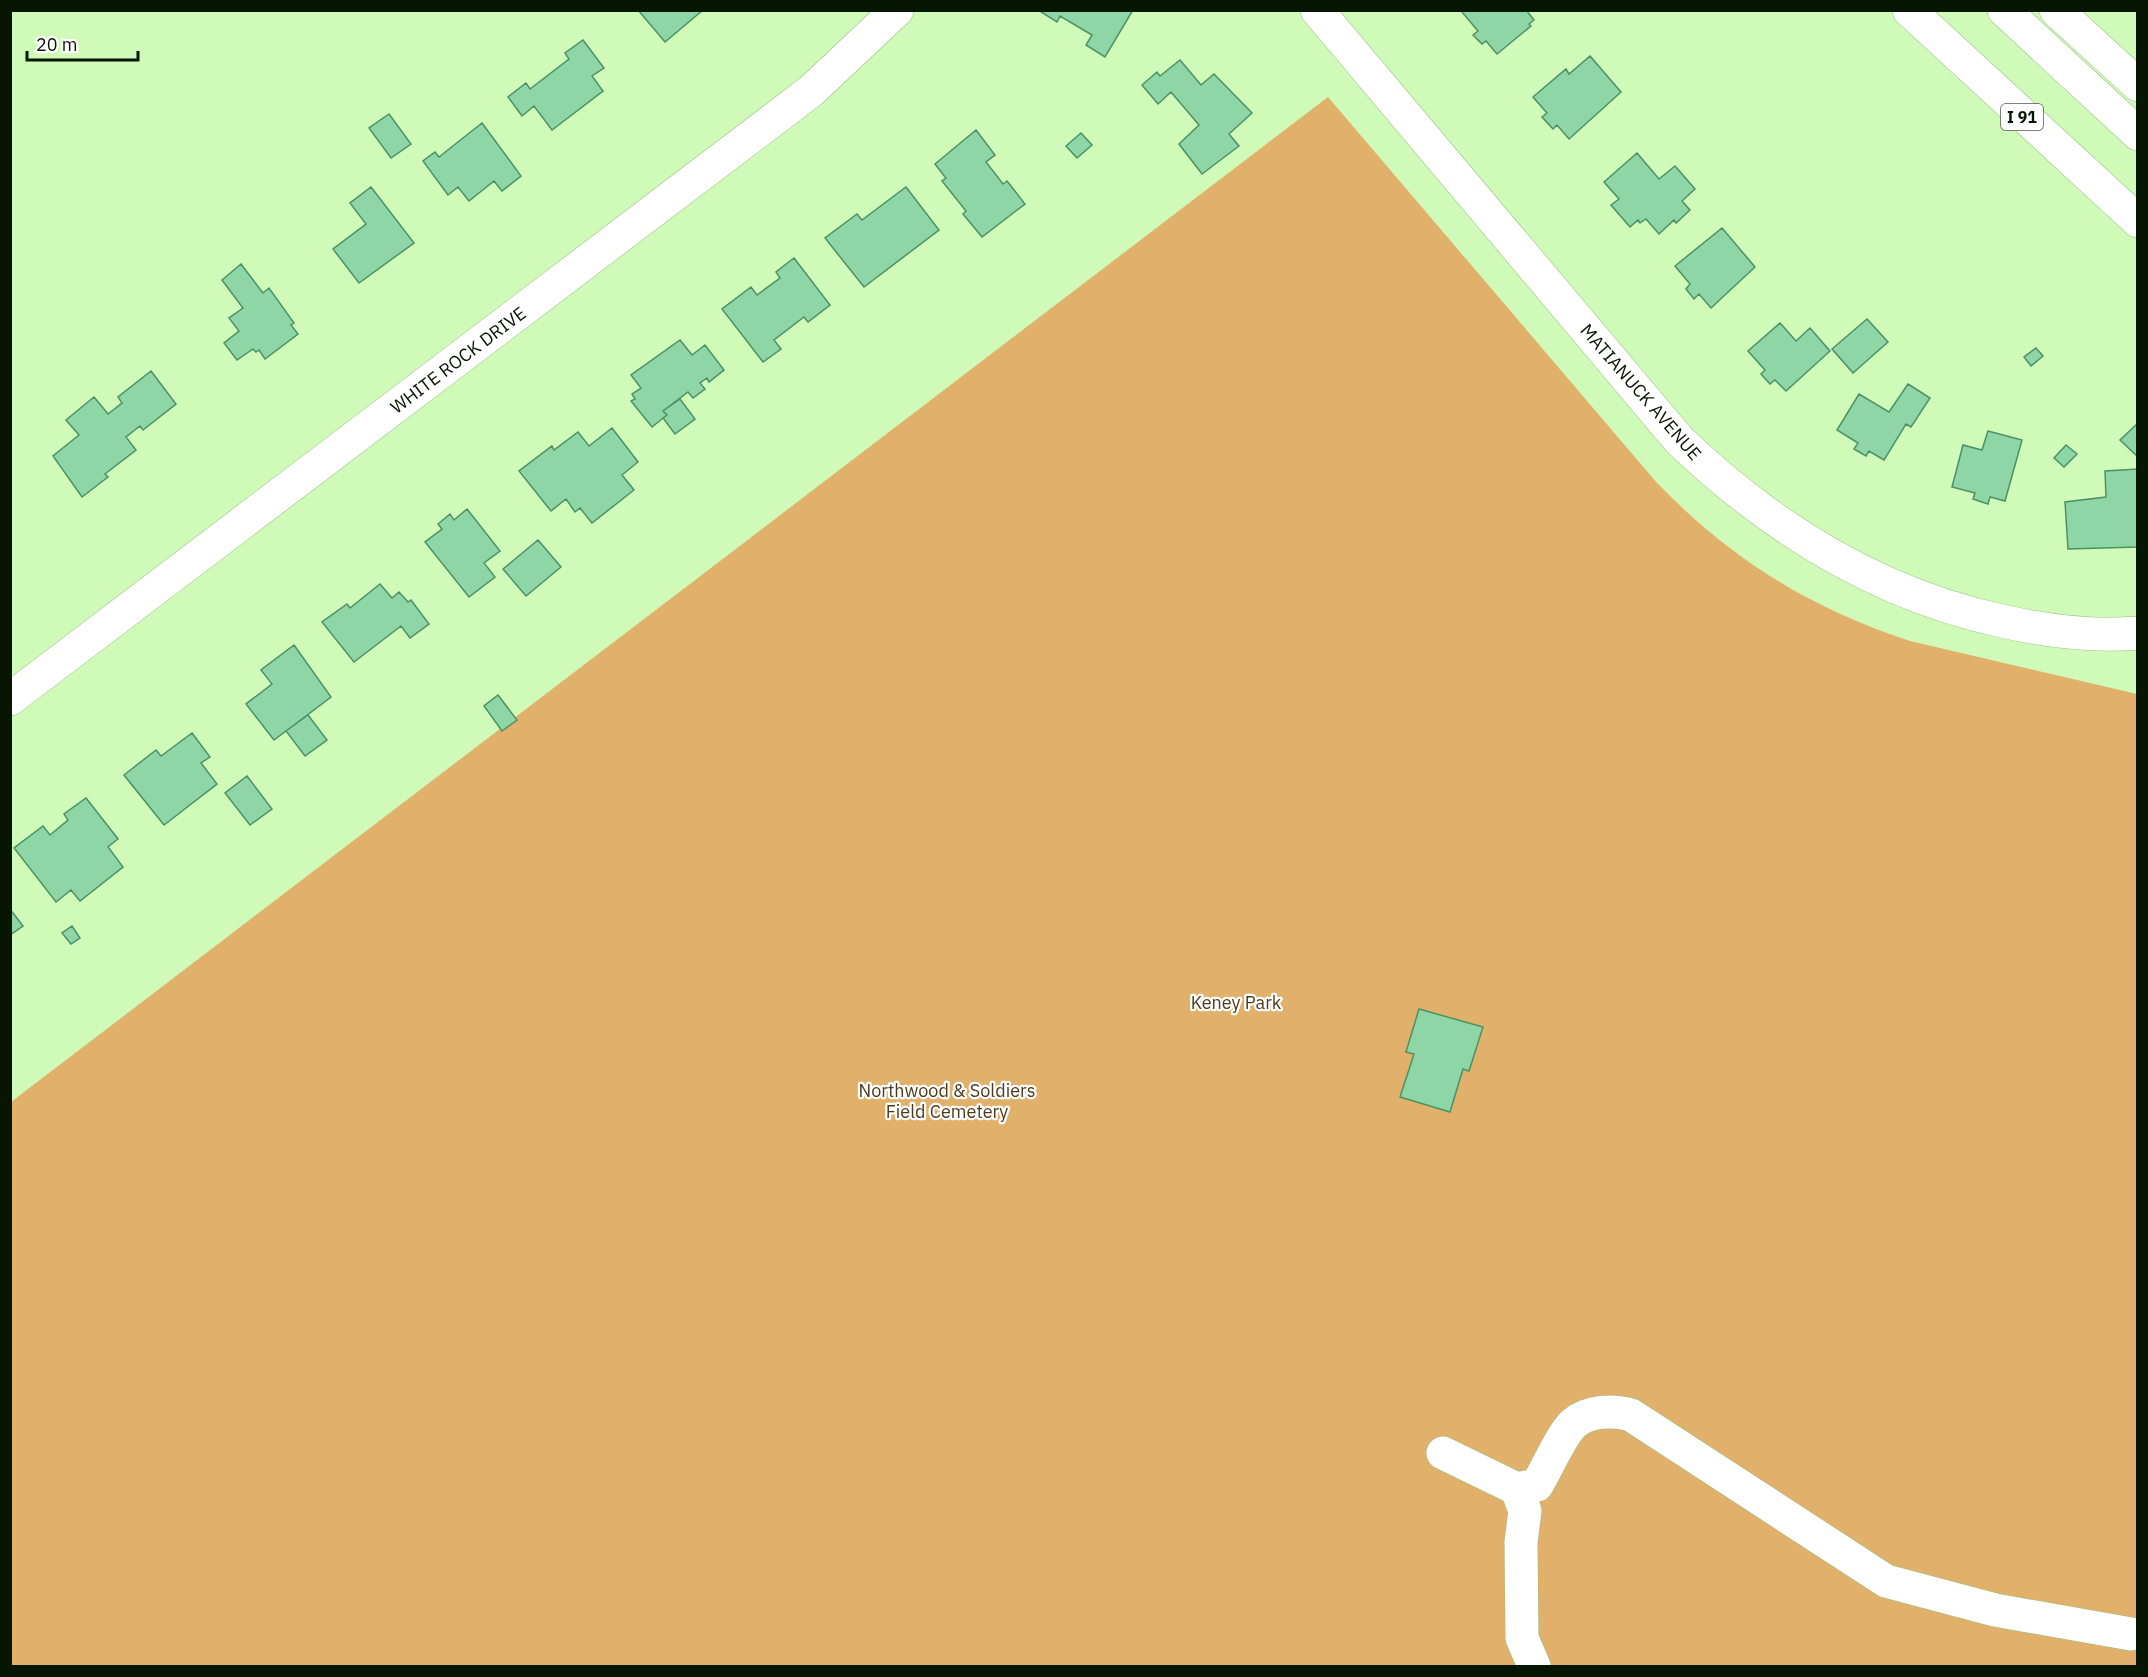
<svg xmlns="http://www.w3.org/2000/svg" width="2148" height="1677" viewBox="0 0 2148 1677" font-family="'IBM Plex Sans',sans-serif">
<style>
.green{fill:#e1b16b}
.building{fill:#8fd6a7;stroke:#4b9166;stroke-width:1.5}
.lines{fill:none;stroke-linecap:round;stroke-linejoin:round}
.minor-casing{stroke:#95be7f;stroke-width:34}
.highway-casing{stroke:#95be7f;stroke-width:34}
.minor{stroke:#fff;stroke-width:33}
.highway{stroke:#fff;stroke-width:33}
.labels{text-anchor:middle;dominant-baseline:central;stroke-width:4.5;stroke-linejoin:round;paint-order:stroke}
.shield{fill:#fff;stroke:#515c4d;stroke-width:1.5}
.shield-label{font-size:16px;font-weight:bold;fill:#071601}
.street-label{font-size:18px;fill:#071601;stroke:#fff}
.park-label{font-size:18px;fill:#4e391a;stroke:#fff}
</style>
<rect width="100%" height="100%" fill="#cffab8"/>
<path class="green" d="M1328 97 1657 483C1732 560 1808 607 1910 641L2137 694V1666H11V1102Z"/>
<path class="building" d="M638 10H703L665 42Z
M1038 10H1133L1105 57 1086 45 1092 35 1060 16 1057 22Z
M1464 10H1526L1534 20 1529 24 1531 26 1497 54 1486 41 1482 44 1473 35 1478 31 1462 12Z
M583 40 604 68 592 76 603 91 552 130 534 106 522 116 508 97 526 83 530 89 569 59 565 53Z
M1590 56 1621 92 1569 139 1557 125 1553 129 1542 117 1547 113 1533 97 1566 69 1569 74Z
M1180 60 1201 85 1214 74 1252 113 1229 134 1239 146 1202 174 1179 144 1199 125 1171 92 1158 104 1142 85 1157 72 1160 76Z
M389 114 411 144 391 158 369 128Z
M482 123 521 176 502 191 494 181 469 201 458 187 448 195 423 161 435 152 439 157Z
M976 130 995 155 986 162 1003 184 1007 181 1025 204 982 237 963 214 966 211 942 181 946 178 935 164Z
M1081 133 1092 145 1077 158 1066 146Z
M1637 153 1659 179 1675 166 1695 189 1682 201 1690 210 1676 223 1674 220 1659 234 1646 219 1640 223 1638 220 1630 227 1611 205 1619 199 1604 182Z
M371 187 414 243 359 283 333 249 366 224 350 203Z
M906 187 939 230 864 287 825 238 857 214 862 220Z
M1722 228 1755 267 1711 308 1699 294 1694 299 1686 289 1690 284 1675 266Z
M794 258 830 305 808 322 804 317 774 340 781 349 763 362 722 309 751 287 757 295 780 278 776 272Z
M241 264 263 293 269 288 294 323 291 325 298 334 265 359 259 350 256 352 253 349 237 360 224 343 239 331 229 318 243 308 222 280Z
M1867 319 1888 342 1853 373 1832 349Z
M1780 323 1796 341 1810 328 1830 351 1786 391 1775 380 1770 384 1761 374 1765 370 1748 351Z
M680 340 692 355 705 345 724 370 709 382 707 378 700 383 705 389 693 398 688 392 663 411 667 415 652 427 631 401 635 399 632 394 641 388 631 375Z
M2036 348 2043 356 2031 366 2024 357Z
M151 371 176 404 143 430 140 426 126 437 136 450 105 474 108 477 82 497 53 456 79 435 66 420 94 397 108 414 122 403 118 397Z
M1908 384 1930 398 1911 427 1906 424 1884 460 1869 451 1866 456 1854 449 1858 443 1837 430 1859 394 1889 412Z
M680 399 695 419 675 434 663 418 667 415 663 411Z
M2138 423V455L2137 456 2120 440Z
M612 428 638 462 622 475 634 490 592 523 580 508 575 512 566 499 551 511 519 471 552 446 554 450 578 432 589 446Z
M1988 431 2022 440 2005 501 1990 497 1988 504 1973 499 1975 493 1952 487 1963 445 1982 450Z
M2066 445 2077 454 2064 467 2054 458Z
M2138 469V547L2068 549 2065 502 2106 497 2105 471Z
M467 509 500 551 484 563 495 577 469 597 425 542 442 529 438 524 450 514 454 520Z
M538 540 561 567 526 596 503 569Z
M380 584 392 598 399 592 408 602 411 600 429 624 410 638 401 626 354 662 322 622 347 604 350 608Z
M294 645 331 697 274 740 246 704 272 684 261 670Z
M498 695 517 720 502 731 484 706Z
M308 715 327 740 305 756 286 731Z
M192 733 210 757 201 763 217 784 164 825 124 775 156 750 161 756Z
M247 776 272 809 250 825 225 793Z
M86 798 118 839 108 847 123 867 80 901 71 890 56 902 14 848 43 826 50 835 68 820 64 814Z
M10 909 23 926 10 935Z
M72 926 80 938 71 944 62 933Z
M1419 1009 1483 1027 1469 1071 1463 1069 1450 1112 1400 1097 1414 1054 1406 1052Z"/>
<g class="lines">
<defs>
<path id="minor" d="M1317 10 1679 440C1771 528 1876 594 2002 621 2046 631 2092 637 2138 633
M10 699 811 91 897 10
M1443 1453 1517 1489
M1534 1666 1522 1638 1521 1542 1525 1511 1517 1489 1537 1485C1546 1470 1562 1434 1573 1424 1588 1410 1614 1410 1631 1415L1886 1581 1995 1610 2131 1634"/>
<path id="highway" d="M1909 10 2138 221
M2004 10 2138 134
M2056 10 2138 85"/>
</defs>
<use href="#minor" class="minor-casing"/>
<use href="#highway" class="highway-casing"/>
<use href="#minor" class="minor"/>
<use href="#highway" class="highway"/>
</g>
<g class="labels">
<rect class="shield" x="2001" y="104" width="42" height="26" rx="4.5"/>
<g class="shield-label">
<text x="2022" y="117">I 91</text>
</g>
<g class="street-label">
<text transform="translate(458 360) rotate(-37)">WHITE ROCK DRIVE</text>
<text transform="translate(1641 392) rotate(49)">MATIANUCK AVENUE</text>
</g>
<g class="park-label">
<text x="1236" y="1002">Keney Park</text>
<text x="947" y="1090">Northwood &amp; Soldiers<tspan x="947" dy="21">Field Cemetery</tspan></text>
</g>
</g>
<rect width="2148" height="1677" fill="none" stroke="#071601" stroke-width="24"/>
<path d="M27 51v9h111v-9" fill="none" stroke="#071601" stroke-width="3"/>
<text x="36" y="51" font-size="18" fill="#071601" stroke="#ffffff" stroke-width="4.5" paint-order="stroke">20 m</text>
</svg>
